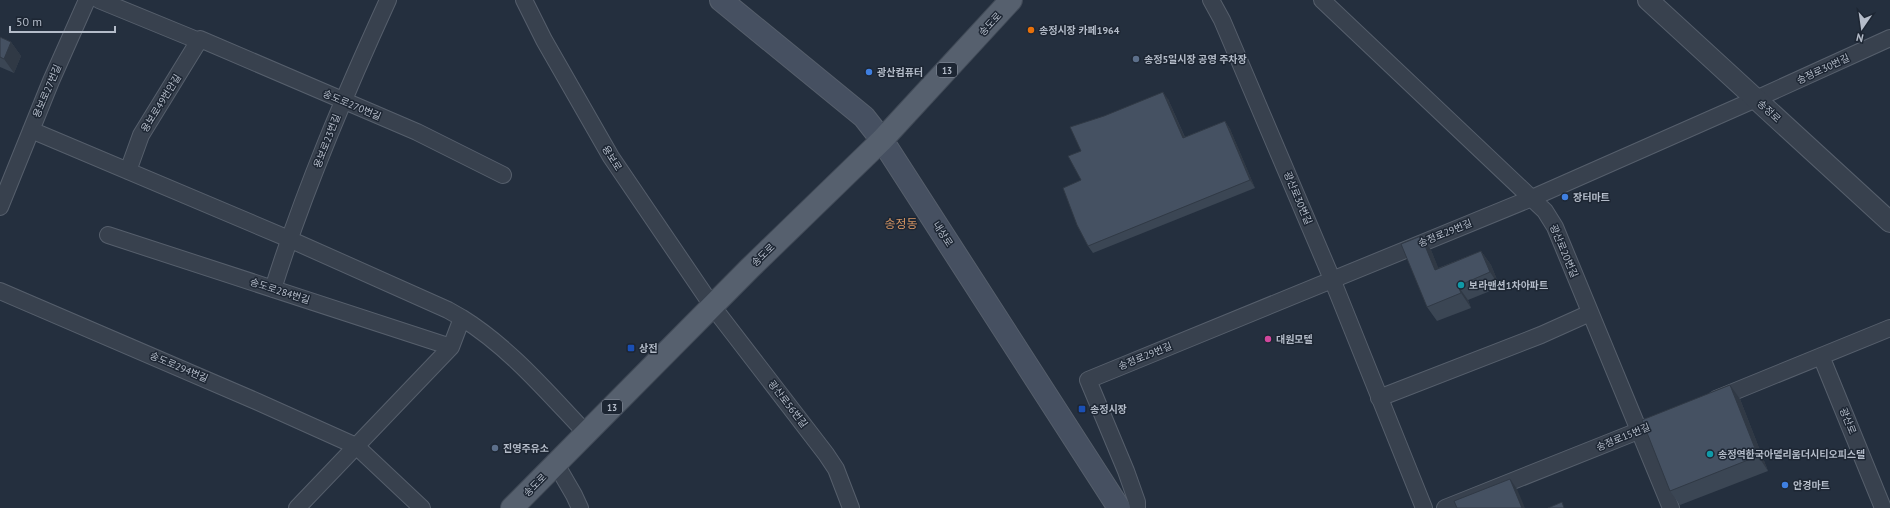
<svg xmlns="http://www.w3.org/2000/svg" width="1890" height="508" viewBox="0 0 1890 508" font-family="'PT Sans','Noto Sans KR',sans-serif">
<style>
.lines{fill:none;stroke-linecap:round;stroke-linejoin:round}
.minor-casing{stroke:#565f6c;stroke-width:18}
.tertiary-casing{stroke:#565f6c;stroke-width:22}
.secondary-casing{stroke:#565f6c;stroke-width:24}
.primary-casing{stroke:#414a57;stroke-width:24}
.minor{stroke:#38414e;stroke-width:16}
.tertiary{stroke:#38414e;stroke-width:20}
.secondary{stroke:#465061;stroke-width:22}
.primary{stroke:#56606e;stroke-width:22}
.wall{fill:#3b4654}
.shaded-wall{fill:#303945}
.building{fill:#455162;stroke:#303945}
.food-dot{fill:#e8710a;stroke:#1d2633;stroke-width:1.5}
.service-dot{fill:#5c6f8a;stroke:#1d2633;stroke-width:1.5}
.shop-dot{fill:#3f7fe0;stroke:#1d2633;stroke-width:1.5}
.culture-dot{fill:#0f9aa8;stroke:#1d2633;stroke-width:1.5}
.hotel-dot{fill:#d1479c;stroke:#1d2633;stroke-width:1.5}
.transit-dot{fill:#1a4fb4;stroke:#1d2633;stroke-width:1.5}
.labels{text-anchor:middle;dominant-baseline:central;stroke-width:3;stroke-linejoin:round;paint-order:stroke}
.shield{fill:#1d2633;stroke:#878f9c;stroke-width:1}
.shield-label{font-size:9px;font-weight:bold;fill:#b4bcc9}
.street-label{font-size:10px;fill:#b4bcc9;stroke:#1d2633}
.poi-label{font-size:10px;font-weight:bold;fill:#b4bcc9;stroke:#1d2633;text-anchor:start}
.quarter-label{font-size:12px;fill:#d59563;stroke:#1d2633}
</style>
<rect width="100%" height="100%" fill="#242f3e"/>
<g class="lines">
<defs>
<path id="minor" d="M99 0 199 41
M524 0 544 40 611 157 713 307 826 454 836 469 851 508
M1211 0 1222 20 1332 279 1424 508
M1322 0 1545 211 1555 227 1671 508
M31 130 289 239 448 310 462 318 451 347 297 508
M128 171 141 135 200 39 417 132 503 175
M0 207 51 81 87 0
M108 235 451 347
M273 289C304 190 345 94 388 0
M0 291 258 402 356 446 422 508
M462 318C510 348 547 392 586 433
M1821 356 1883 508
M1379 398 1541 335 1590 313
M1716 399 1890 328
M556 464 574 495 580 508
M1137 508V502L1126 471 1088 380 1532 198 1756 99 1890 38
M1445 508 1648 427"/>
<path id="tertiary" d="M1648 0 1890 222"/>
<path id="secondary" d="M721 0 864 117 882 140 1119 508"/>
<path id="primary" d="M512 508 750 268 882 140 1011 0"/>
</defs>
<use href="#minor" class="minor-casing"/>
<use href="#tertiary" class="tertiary-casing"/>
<use href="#secondary" class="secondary-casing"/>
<use href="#primary" class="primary-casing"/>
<use href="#minor" class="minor"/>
<use href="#tertiary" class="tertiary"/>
<use href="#secondary" class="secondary"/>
<use href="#primary" class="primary"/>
</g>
<path class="wall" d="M0 37 11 42 21 56 14 73 0 67Z
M1168 99 1185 137 1225 121 1230 129 1255 188 1093 253 1088 246 1081 180V151Z
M1431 250 1438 268 1481 251 1491 265 1500 287 1468 300 1471 308 1437 321 1427 307Z
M1740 399 1768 471 1680 505 1670 491Z"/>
<path class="shaded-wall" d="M11 42 21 56 14 73 4 59Z
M1163 92 1168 99 1188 145 1183 138Z
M1225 121 1230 129 1255 188 1250 180Z
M1421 236 1431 250 1445 284 1435 270Z
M1481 251 1491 265 1500 287 1490 272Z
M1458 286 1468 300 1471 308 1461 293Z
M1730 385 1740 399 1768 471 1758 456Z
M1510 479 1517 489 1525 508H1522Z"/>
<path class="building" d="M0 37 11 42 4 59 0 57Z
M1163 92 1183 138 1225 121 1250 180 1088 246 1077 225 1063 188 1081 180 1068 156 1081 151 1070 127 1104 116Z
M1421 236 1435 270 1481 251 1490 272 1458 286 1461 293 1427 307 1401 244Z
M1730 385 1758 456 1670 491 1642 420Z
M1510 479 1522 508H1457L1454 501Z
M1562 502 1564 508H1548Z"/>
<circle class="food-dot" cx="1031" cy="30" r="4"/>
<g class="service-dot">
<circle cx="1136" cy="59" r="4"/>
<circle cx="495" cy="448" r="4"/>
</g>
<g class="shop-dot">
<circle cx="869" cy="72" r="4"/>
<circle cx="1565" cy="197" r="4"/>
<circle cx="1785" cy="485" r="4"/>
</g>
<g class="culture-dot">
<circle cx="1461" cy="285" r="4"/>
<circle cx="1710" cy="454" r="4"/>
</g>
<circle class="hotel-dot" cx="1268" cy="339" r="4"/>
<g class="transit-dot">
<rect x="627" y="344" width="8" height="8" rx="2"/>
<rect x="1078" y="405" width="8" height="8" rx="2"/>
</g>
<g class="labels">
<g class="shield">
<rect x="937" y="63" width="20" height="14" rx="3"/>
<rect x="602" y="400" width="20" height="14" rx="3"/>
</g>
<g class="shield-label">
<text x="947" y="70">13</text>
<text x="612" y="407">13</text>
</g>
<g class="street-label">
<text transform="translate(990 24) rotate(-47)">송도로</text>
<text transform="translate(1823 69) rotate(-25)">송정로30번길</text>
<text transform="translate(47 91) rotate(-67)">용보로27번길</text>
<text transform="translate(161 103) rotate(-58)">용보로49번안길</text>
<text transform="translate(352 105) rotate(23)">송도로270번길</text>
<text transform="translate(1769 111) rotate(43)">송정로</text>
<text transform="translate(327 141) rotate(-69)">용보로23번길</text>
<text transform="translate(612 158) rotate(58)">용보로</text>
<text transform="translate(1298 198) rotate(67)">광산로30번길</text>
<text transform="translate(1445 233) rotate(-22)">송정로29번길</text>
<text transform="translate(943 234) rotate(57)">내상로</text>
<text transform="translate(1564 251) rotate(67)">광산로20번길</text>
<text transform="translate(763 255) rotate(-44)">송도로</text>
<text transform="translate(280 291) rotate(18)">송도로284번길</text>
<text transform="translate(1145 356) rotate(-22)">송정로29번길</text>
<text transform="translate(179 367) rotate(23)">송도로294번길</text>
<text transform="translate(788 404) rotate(52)">광산로56번길</text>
<text transform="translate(1848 421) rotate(68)">광산로</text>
<text transform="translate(1623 437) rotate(-22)">송정로15번길</text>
<text transform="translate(535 485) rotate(-45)">송도로</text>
</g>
<g class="poi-label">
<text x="1039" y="30">송정시장 카페1964</text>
<text x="1144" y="59">송정5일시장 공영 주차장</text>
<text x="877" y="72">광산컴퓨터</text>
<text x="1573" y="197">장터마트</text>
<text x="1469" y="285">보라맨션1차아파트</text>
<text x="1276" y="339">대원모텔</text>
<text x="639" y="348">상전</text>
<text x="1090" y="409">송정시장</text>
<text x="503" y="448">진영주유소</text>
<text x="1718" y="454">송정역한국아델리움더시티오피스텔</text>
<text x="1793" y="485">안경마트</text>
</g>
<g class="quarter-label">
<text x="901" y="223">송정동</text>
</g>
</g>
<g transform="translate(1862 28) rotate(193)" stroke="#1d2633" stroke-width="3" paint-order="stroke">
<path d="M0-3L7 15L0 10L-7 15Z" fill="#b4bcc9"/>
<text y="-6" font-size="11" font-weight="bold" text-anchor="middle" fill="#b4bcc9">N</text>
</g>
<path d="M10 26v6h105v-6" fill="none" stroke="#b4bcc9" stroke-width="2"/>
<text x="16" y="26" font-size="12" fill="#b4bcc9" stroke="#1d2633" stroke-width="3" paint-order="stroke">50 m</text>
</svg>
